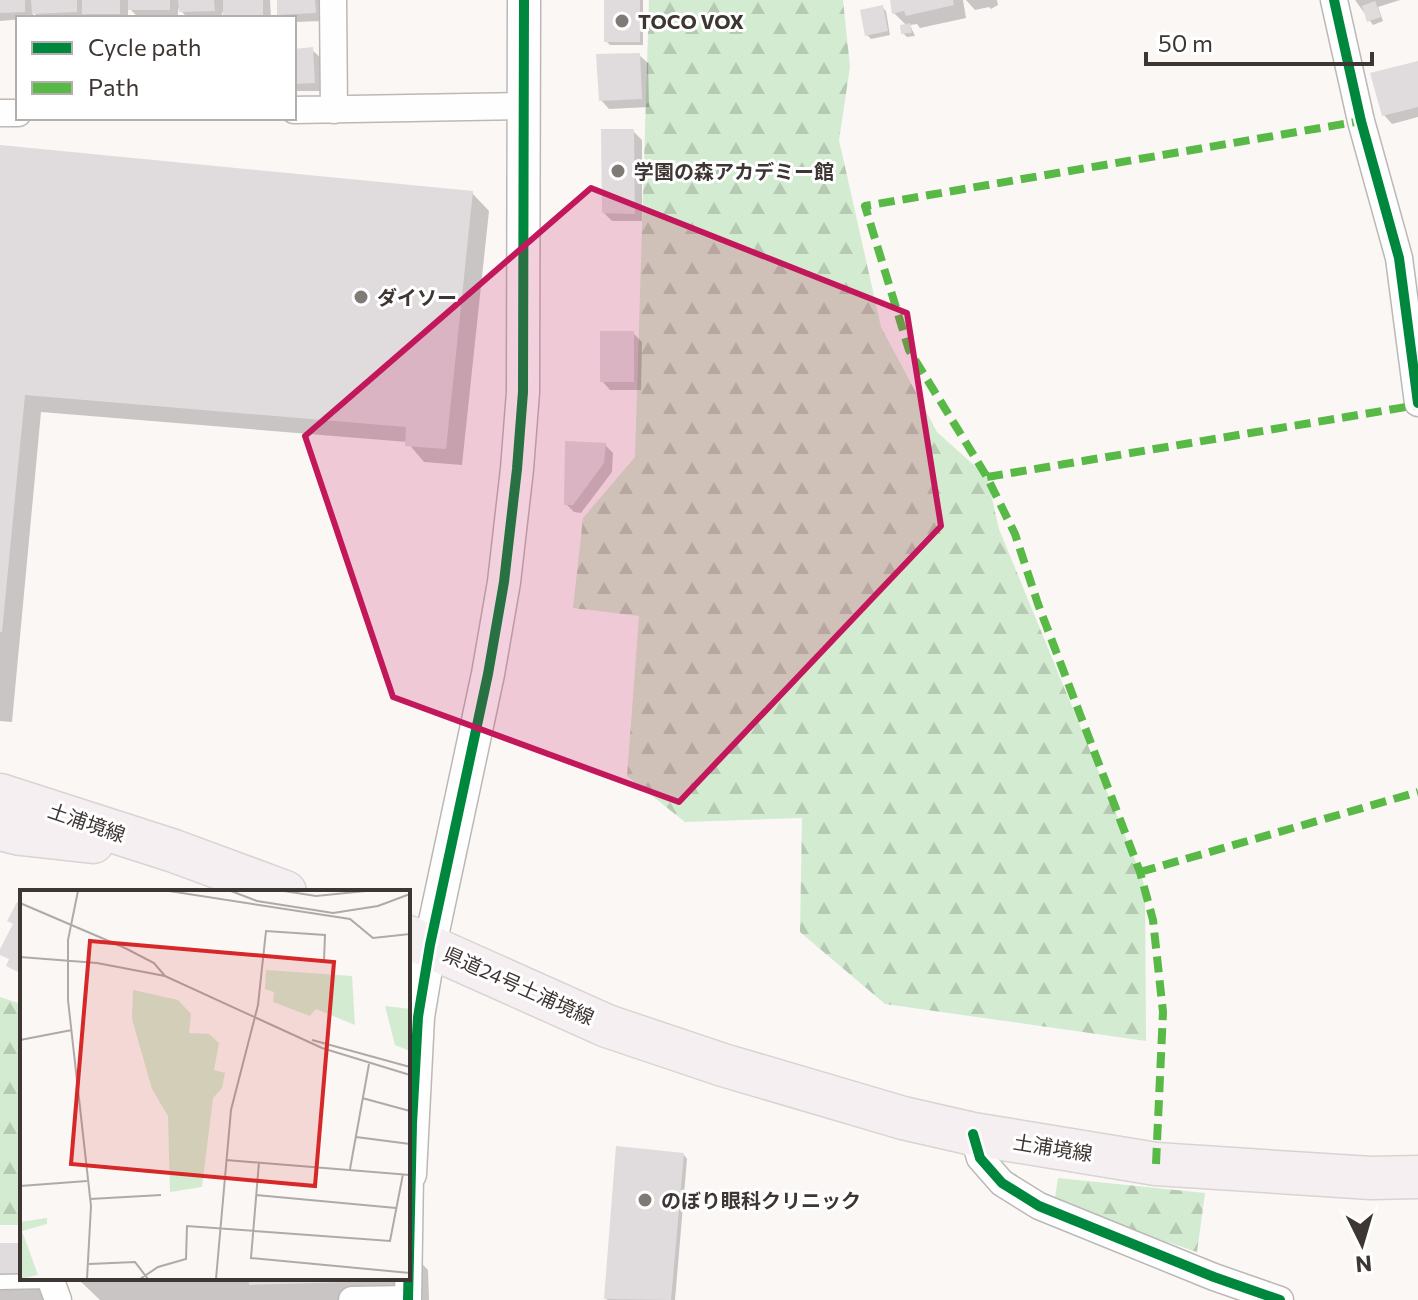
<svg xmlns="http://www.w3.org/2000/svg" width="1418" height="1300" viewBox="0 0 1418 1300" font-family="Commissioner,'Noto Sans JP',sans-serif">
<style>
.forest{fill:url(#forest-firs)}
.shadow{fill:#0003}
.building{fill:#e0dbdc}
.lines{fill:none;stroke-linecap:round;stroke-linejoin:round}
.service-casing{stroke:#bcb8b6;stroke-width:17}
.minor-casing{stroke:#bcb8b6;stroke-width:29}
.tertiary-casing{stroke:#bcb8b6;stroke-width:35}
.primary-casing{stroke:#d7d4d2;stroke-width:45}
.service{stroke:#fefefe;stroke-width:14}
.minor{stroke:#fefefe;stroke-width:26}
.tertiary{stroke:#fefefe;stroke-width:32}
.primary{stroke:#f6eff1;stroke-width:42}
.quiet{stroke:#58b947;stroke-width:8;stroke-dasharray:16 8;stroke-linecap:butt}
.cycleway-casing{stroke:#fff;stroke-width:15}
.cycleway{stroke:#00873e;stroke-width:10}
.marked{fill:#c2185b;fill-opacity:0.2;stroke:#c2185b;stroke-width:6;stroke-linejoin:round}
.poi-dot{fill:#807a77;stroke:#fff;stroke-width:3}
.labels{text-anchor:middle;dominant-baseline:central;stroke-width:6;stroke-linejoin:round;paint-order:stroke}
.poi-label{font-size:20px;font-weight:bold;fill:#3e3633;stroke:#fff;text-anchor:start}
.street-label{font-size:20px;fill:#3e3633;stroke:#fff}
.inset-road{fill:none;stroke:#afaaa7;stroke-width:2}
.view{fill:#d62828;fill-opacity:0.15;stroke:#d62828;stroke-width:4}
.inset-edge{fill:none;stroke:#3e3633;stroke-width:4}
</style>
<defs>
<pattern id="forest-firs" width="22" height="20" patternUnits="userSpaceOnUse" patternTransform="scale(2)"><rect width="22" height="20" fill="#d3ebd0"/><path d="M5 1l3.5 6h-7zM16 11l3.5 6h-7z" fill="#b6cab3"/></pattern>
</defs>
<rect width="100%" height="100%" fill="#faf7f5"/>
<path class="forest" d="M649 0H843L850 67 839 140 881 327 937 432 987 477 999 529 1140 872 1145 888 1146 1041 885 1004 800 932 802 818 685 822 627 776 639 616 573 608 583 518 635 457Z
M0 997 22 1004V1225H0Z
M1058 1178 1205 1193 1197 1252 1054 1204Z"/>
<path class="shadow" d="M0 0H270L271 18H228L222 12V18H188L178 8V18H139L128 7V18H89L84 14 85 18H39L33 12V18L0 21Z
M279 0H322L323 21 294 22V18H283L279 14Z
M606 0H643V45H610L606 41Z
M891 0H963L966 18 920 28 917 24 910 25 915 36 907 37 903 33 907 26 894 13Z
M966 0H997L998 5 991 9 989 7 975 10Z
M1355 0H1400L1378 7 1383 21 1373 25Z
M882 7 886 11 890 35 871 39 867 35Z
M294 46 300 51 312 50 321 58 323 91H294Z
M639 55 648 63 649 107 609 109 601 100Z
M1418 63V117L1392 124 1384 115Z
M633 131 642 140V221H612L604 213Z
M0 147 472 193 489 211 462 465 424 462 407 442 41 412 12 722 0 721Z
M633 333 642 342 641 390H610L602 381Z
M605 445 613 453 612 472 581 513 574 512 566 504Z
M684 1155 687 1159 675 1300H608L606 1299Z
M0 1245H22V1278H59V1300H0Z
M408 1249 428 1270 429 1300H100L79 1280 408 1278Z"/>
<path class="building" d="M0 0H25V12L0 13Z
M31 0H77V12L32 14Z
M82 0H120V14H82Z
M128 0H170V10H128Z
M178 0H214L215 11 179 12Z
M223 0H263V15L223 16Z
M277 0H315L316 13 277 15Z
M604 0H640V42H604Z
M890 0H953L954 5 906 16 904 11 892 14Z
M1375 1 1381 17 1367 22 1362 6Z
M883 5 888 31 865 36 860 10Z
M910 23 912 33 901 34 900 25Z
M313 47 315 83 294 84V49Z
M640 53 642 99 599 101 596 54Z
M1418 61V107L1382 116 1370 73Z
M601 129H634L635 214 602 213Z
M0 145 473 191 446 449 405 446 406 427 25 395 2 632H0Z
M600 331H634V382H600Z
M565 441 606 443 604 463 573 505H564Z
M17 902 22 905V974L6 966 9 959 0 955V949L13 924 7 921Z
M616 1146 684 1153 671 1300 604 1299Z
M0 1243H22V1277H0Z
M249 1278H386V1281L249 1285Z"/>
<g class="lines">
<defs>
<path id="service" d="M0 1282 50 1281"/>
<path id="minor" d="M333 0 334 110
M1334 0 1361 121 1399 258 1418 403
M294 110 524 106
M0 113H18
M973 1134 980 1158 1002 1183 1039 1206 1214 1277 1280 1300
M50 1278 58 1300
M352 1300 408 1299
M408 1300 410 1174"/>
<path id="tertiary" d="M410 1174 418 1017 430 945 488 674 504 582 517 469 523 392 524 0"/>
<path id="primary" d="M0 795 174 851 285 892
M0 829 21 834 93 842
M408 937 607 1026 723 1065 903 1118 973 1134 1156 1164 1371 1178 1418 1177"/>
</defs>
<use href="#service" class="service-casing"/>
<use href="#minor" class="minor-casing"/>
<use href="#tertiary" class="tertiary-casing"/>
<use href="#primary" class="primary-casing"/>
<use href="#service" class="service"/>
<use href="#minor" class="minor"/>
<use href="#tertiary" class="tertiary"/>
<use href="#primary" class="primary"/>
<path class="quiet" d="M987 477 1418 405
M1140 872 1418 792
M1156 1164 1163 1012 1153 920 1140 872 1038 604 1015 534 987 477 909 350 865 206 1361 121"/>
<defs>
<path id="cycleway" d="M1334 0 1361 121 1399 258 1418 403
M973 1134 980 1158 1002 1183 1039 1206 1214 1277 1280 1300
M408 1300 412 1124 418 1017 430 945 488 674 504 582 517 469 523 392 524 0"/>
</defs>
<use href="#cycleway" class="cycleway-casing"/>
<use href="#cycleway" class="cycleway"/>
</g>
<path class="marked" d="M591 188 907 313 941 526 679 802 393 697 305 436Z"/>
<g class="poi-dot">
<circle cx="622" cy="21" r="8"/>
<circle cx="618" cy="171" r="8"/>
<circle cx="361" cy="297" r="8"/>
<circle cx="645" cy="1200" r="8"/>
</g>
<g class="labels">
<g class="poi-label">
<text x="638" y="21">TOCO VOX</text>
<text x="634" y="171">学園の森アカデミー館</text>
<text x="377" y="297">ダイソー</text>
<text x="661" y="1200">のぼり眼科クリニック</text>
</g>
<g class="street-label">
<text transform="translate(87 822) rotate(19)">土浦境線</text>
<text transform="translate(519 985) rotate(24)">県道24号土浦境線</text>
<text transform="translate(1053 1147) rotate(9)">土浦境線</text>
</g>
</g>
<g transform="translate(20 890)">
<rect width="390" height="390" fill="#faf7f5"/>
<path d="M246 80 332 86 335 135 296 119 290 126 253 112 254 102 245 99ZM113 100 158 110 171 124 169 143 189 144 199 153 194 180 205 183 202 198 193 208 182 297 150 302 148 226 132 199 112 129ZM365 116 390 119V161L375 155ZM27 328V334L2 341 18 385 0 389V332Z" fill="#d3ebd0"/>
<path class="inset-road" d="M58 1 48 50V110L71 316 67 389M149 1 330 29 353 48 390 44M211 1 237 11 313 23 358 16 390 4M264 1 296 6 346 1M0 13 105 58 134 73 145 86M0 67 77 73 145 86 302 158 390 185M0 150 52 140M292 150 390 177M342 208 390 221M336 247 390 254M206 270 390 285M239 272 231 368 390 383M330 279 349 174M0 296 67 291M236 305 376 318M70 309 141 305M69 374 115 372 128 389M120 389 138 377 166 369 167 336 370 351 383 284M196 389 211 220 238 115 246 41 305 45 304 71 244 66"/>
<path class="view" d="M70 51 314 72 295 296 51 274Z"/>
<rect width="390" height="390" class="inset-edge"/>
</g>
<rect x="16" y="16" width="280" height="104" fill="#ffffff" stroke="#b2afad" stroke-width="2"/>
<rect x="32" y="42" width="40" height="12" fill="#00873e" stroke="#b2afad" stroke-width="2"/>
<text x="88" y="56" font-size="24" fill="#3e3633">Cycle path</text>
<rect x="32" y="82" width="40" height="12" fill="#58b947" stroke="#b2afad" stroke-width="2"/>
<text x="88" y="96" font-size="24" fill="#3e3633">Path</text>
<g transform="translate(1362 1244) rotate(175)" stroke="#ffffff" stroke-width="6" paint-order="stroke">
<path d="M0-6L14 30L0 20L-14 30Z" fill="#3e3633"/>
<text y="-12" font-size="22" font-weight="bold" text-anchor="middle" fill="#3e3633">N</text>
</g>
<path d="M1146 52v12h226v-12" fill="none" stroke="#3e3633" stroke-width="4"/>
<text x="1158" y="52" font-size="24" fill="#3e3633" stroke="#ffffff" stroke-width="6" paint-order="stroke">50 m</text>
</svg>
